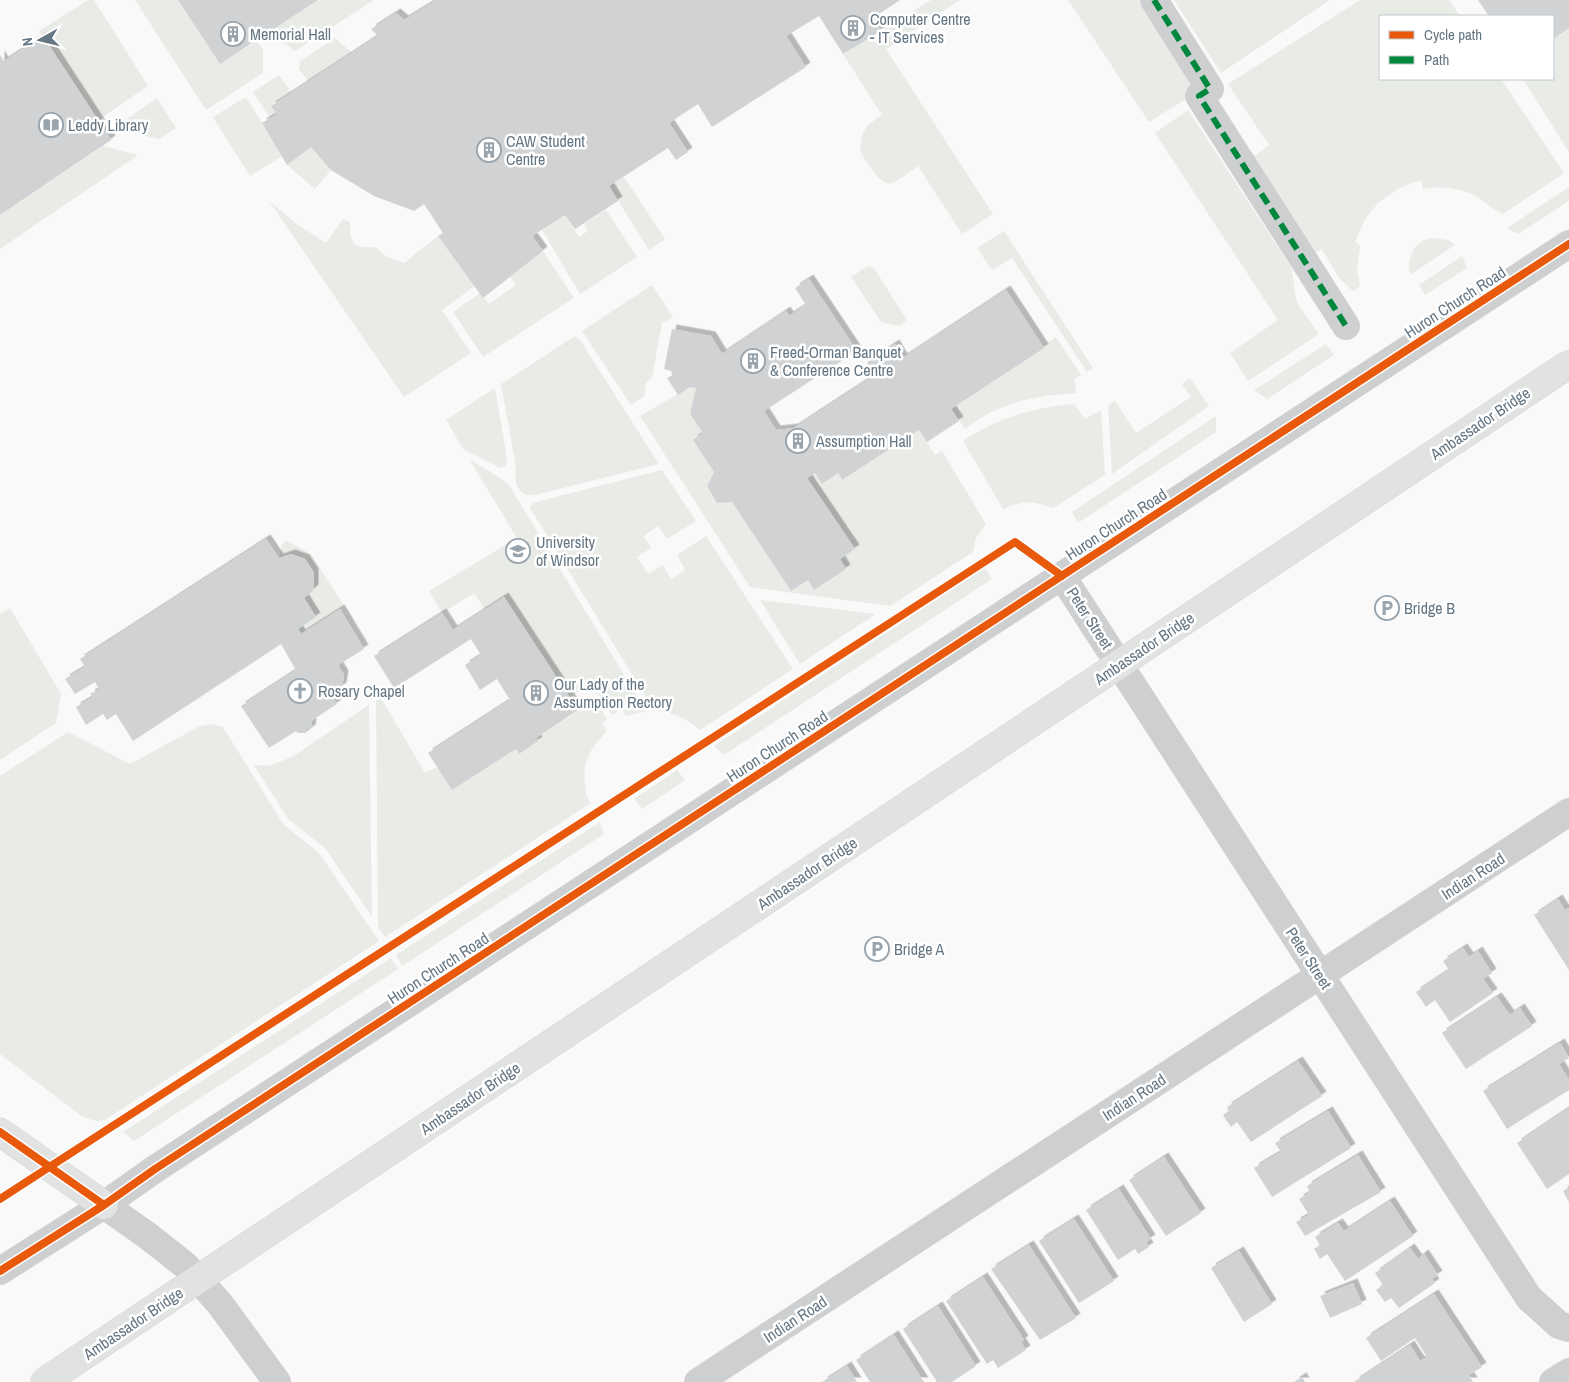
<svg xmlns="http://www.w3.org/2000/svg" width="1569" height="1382" viewBox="0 0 1569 1382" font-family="'Archivo Narrow',sans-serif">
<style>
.green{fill:#e8ebe6}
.building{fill:#d0d2d3;filter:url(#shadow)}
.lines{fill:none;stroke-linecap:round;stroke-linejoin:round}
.major-casing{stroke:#d5d6d7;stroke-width:29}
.minor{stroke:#cecfd0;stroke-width:28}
.major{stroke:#e1e2e2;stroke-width:28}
.highway-bridge-casing{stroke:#d5d6d6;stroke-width:29;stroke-linecap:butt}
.highway-bridge{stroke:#e1e2e2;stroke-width:28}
.quiet{stroke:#00873e;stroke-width:6;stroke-dasharray:12 6;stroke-linecap:butt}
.cycleway-casing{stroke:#fff;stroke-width:11}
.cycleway{stroke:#e8590c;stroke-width:8}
.labels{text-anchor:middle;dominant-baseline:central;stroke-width:5;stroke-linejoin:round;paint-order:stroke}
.poi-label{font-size:16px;fill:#657683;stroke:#fff;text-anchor:start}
.street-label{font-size:16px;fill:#657683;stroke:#fff}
</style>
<defs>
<filter id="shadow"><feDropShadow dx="4.5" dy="-4.5" stdDeviation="0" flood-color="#0004"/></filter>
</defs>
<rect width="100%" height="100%" fill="#f9f9f9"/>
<path class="green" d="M88 0H94L148 86 98 120 39 31Z
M135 0H178L220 64 257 41 263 50V73L206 110Z
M318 0H374L295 51 269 32Z
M931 0H960L886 49 993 214 962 234 918 166C910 171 901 180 892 183 881 187 865 161 861 152 860 148 861 138 863 133 866 125 875 120 882 115L843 54Z
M1068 0H1139L1197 92 1149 122Z
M1174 0H1330L1221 73Z
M1360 0H1449L1460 16H1380V79H1501L1564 173 1503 214C1494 210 1486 203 1477 197 1460 187 1441 186 1423 189L1421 180C1400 186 1379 198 1367 217 1362 224 1359 234 1355 242L1360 246 1357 269 1360 286 1353 291 1339 278 1322 249 1314 254 1252 158 1269 145 1228 84Z
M1569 28V152L1523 79H1553V39Z
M335 38 351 52 308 81 299 69 300 61Z
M279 75 291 92 271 105 277 114 270 118 253 92Z
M246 97 282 156 250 176 213 117Z
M157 98 176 128 159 139 114 128Z
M1188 110 1291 267 1297 303 1319 334 1248 381 1230 353 1278 320 1155 133Z
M103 146 138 155 0 249V215Z
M311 147 331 170 315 189 287 165Z
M624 177 665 239 649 250 609 186Z
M1569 187V201L1518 234 1507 228Z
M269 201 298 225 326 243 343 219 350 222C350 243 353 249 375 247L387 257 404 263 438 236 475 286 442 310 471 353 404 397Z
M606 210 637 257 580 294 542 230 565 215 579 237 588 231 584 224Z
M1004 231 1093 368 1087 372 1012 258 992 270 977 248Z
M1432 238 1448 240 1455 245 1410 275C1407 257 1413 242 1432 238Z
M543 251 574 298 483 357 453 312 480 293 489 304 516 285 510 277Z
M1462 256 1467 268 1425 295 1419 285Z
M868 266 874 268 907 320 899 326 881 322 851 277Z
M652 285 673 317 662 323 652 377 646 383 644 396 631 405 582 331Z
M575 336 580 340 659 464 535 495H526L521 492 516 484 515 461 501 384Z
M1056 337 1081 375 1074 379 1076 393C1046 395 1015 399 988 414 980 418 973 424 965 429L951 409Z
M1326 344 1334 355 1267 399 1254 390Z
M1190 378 1209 406 1112 474 1108 405 1115 401 1136 433 1191 397 1182 384Z
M690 387 696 388 690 414 703 433 693 440 714 472 707 486 717 503 732 502 791 591 808 580 814 589 840 559 855 549 807 478 815 473 822 484 838 473 842 480 919 430 935 455 942 451 986 524 976 538 973 552 890 606 750 587 640 416Z
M495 388 507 458 506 466 500 468 463 449 446 420Z
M1074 404 1085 419 1101 410 1105 475 1053 508C1034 501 1023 500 1003 509L963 441C999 417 1032 408 1074 404Z
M1216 416V432L1078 523 1072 512Z
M469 459 503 480 509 485 646 711 626 716 621 709 612 715 591 683 568 697 504 597 485 610 474 593 442 613 429 591 517 538Z
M662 470 696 521 667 539 658 526 644 536 651 548 637 557 648 574 663 565 671 579 685 570 677 555 706 536 793 669 700 730C684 717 674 713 654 710L530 508 532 504 536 502Z
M287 541 311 554 344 606 301 634 298 629 316 617 304 598 314 589V573L305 559 291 554 279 558 283 542Z
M985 568 992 579 724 755 714 746Z
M760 600 876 614 800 664Z
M10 608 61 694 56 723 0 760V614Z
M593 696 607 719 602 723 607 731C591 748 582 760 585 784 586 792 586 797 591 803L385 937 378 927 376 700 381 698 425 773 437 767 452 790 516 749 519 754 538 741 536 738 578 711 576 706Z
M369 705 372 917 325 848 288 819 254 765 269 766 292 757Z
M212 724 223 727 283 824 319 853 379 941 105 1120 96 1121 83 1117 0 1054V776L68 732 130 764 200 726Z
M677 770 685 780 642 809 634 799Z
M600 822 604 834 402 966 396 955Z
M391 958 398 969 134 1141 123 1132Z"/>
<path class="building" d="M178 0H318L220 64Z
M437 0H900L873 18 881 31 843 54 819 16 786 36 806 67 712 127 698 104 669 123 688 152 676 160 668 148 609 186 618 201 575 229 565 215 532 236 543 251 483 298 438 236 443 233 424 204 414 211 374 196 331 170 311 147 287 165 262 123 277 114 271 106 378 36 371 29 396 13 404 20Z
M1478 0H1569V28L1553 39V16H1489Z
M43 36 111 140 0 215V55L4 61Z
M809 279 857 351 764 411 776 430 794 428 875 375 867 362 895 344 903 358 1006 290 1044 348 951 409 959 421 927 442 919 430 842 480 838 473 822 484 815 473 807 478 855 549 840 559 846 569 814 590 808 580 791 591 732 502 717 503 707 486 714 472 693 440 703 433 690 414 696 388 690 387 678 395 667 378 673 375V372L664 369 672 329 711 336 722 354 786 311 789 316 806 305 795 288Z
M266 539 279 558 291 554 305 559 314 573V589L304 598 316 617 298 629 301 634 340 609 364 649 338 665 344 675 342 687 331 694 337 704 311 721 312 723 311 729 305 733H298L296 731 269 748 241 706 296 670 281 644 133 741 116 714 107 720 103 714 86 725 76 707 93 697 90 694 99 689 95 682 75 694 65 679 85 667 80 659Z
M504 597 578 710 536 738 538 741 519 754 516 749 452 790 428 753 510 700 497 679 480 690 465 665 481 655 471 639 394 688 374 656 442 613 453 630Z
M1558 899 1565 910 1569 908V970L1534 915Z
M1463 948 1469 957 1478 951 1492 973 1483 979 1493 993 1450 1022 1435 1000 1426 1007 1416 992 1449 970 1443 961Z
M1497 997 1510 1015 1520 1008 1532 1026 1466 1069 1442 1033Z
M1560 1043 1569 1058 1559 1064 1569 1080V1090L1507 1129 1483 1091Z
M1298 1061 1322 1096 1251 1142 1237 1122 1231 1127 1223 1115 1229 1111 1227 1107Z
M1569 1108V1174L1547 1189 1517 1143Z
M1328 1111 1351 1148 1272 1197 1254 1168 1281 1152 1275 1143Z
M1358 1155 1381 1192 1305 1236 1296 1222 1309 1215 1299 1199 1310 1192 1307 1186Z
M1164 1157 1201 1213 1166 1236 1129 1180Z
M1569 1187V1202L1563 1191Z
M1119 1189 1151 1239 1146 1242 1149 1247 1138 1254 1135 1249 1118 1260 1086 1210Z
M1390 1201 1413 1236 1345 1281 1327 1254 1320 1259 1314 1249 1320 1245 1315 1237 1338 1223 1344 1231Z
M1074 1219 1114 1281 1079 1303 1039 1241Z
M1029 1245 1076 1318 1040 1340 991 1269Z
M1410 1248 1418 1259 1424 1254 1438 1275 1432 1279 1435 1283 1399 1308 1391 1298 1385 1302 1376 1290 1383 1285 1375 1273Z
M1239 1251 1272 1304 1244 1322 1211 1268Z
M983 1277 1024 1340 1021 1342 1026 1350 998 1368 993 1360 987 1364 946 1301Z
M1353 1283 1362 1304 1330 1318 1320 1296Z
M1434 1294 1482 1367 1469 1375 1473 1382H1354L1410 1345 1420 1361 1427 1357 1415 1338 1381 1361 1366 1338Z
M938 1306 976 1366 952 1382H937L903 1329Z
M894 1335 924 1382H870L856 1360Z
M847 1366 857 1382H822Z
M1302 1377 1305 1382H1294Z"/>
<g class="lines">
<defs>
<path id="major" d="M0 1132 104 1205"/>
</defs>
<use href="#major" class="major-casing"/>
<path class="minor" d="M1154 0 1210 89 1199 96 1346 326
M1062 576 1529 1298 1559 1325 1569 1328
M104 1205 148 1236 186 1266 220 1304 277 1382
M0 1271 104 1205 155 1169 1569 244
M698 1382 1569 812
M1553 1382 1569 1372"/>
<use href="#major" class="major"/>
<defs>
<path id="highway-bridge" d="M44 1382 1569 364"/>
</defs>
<use href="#highway-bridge" class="highway-bridge-casing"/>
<use href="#highway-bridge" class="highway-bridge"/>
<path class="quiet" d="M1154 0 1210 89 1199 96 1346 326"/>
<defs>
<path id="cycleway" d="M0 1132 104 1205
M0 1199 1015 542 1062 576
M0 1271 104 1205 155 1169 1569 244"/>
</defs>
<use href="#cycleway" class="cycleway-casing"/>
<use href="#cycleway" class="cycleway"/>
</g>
<defs>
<symbol id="building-ring" viewBox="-11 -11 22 22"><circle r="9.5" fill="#fff" stroke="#99a4ac" stroke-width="1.5"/><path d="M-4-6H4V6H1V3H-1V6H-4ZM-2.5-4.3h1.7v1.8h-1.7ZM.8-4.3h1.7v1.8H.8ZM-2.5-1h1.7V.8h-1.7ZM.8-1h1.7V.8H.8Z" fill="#99a4ac"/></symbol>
<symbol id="library-ring" viewBox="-11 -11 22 22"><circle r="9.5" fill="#fff" stroke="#99a4ac" stroke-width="1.5"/><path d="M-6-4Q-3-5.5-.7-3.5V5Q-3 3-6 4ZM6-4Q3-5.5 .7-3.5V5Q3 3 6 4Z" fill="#99a4ac"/></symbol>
<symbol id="university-ring" viewBox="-11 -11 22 22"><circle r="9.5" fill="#fff" stroke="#99a4ac" stroke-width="1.5"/><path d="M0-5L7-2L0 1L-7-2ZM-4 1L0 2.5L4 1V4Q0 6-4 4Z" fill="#99a4ac"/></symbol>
<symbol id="parking-ring" viewBox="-11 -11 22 22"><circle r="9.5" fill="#fff" stroke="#99a4ac" stroke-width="1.5"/><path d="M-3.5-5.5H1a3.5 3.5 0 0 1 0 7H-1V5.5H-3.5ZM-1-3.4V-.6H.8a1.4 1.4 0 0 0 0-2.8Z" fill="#99a4ac"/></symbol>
<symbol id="church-ring" viewBox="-11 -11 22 22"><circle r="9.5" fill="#fff" stroke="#99a4ac" stroke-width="1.5"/><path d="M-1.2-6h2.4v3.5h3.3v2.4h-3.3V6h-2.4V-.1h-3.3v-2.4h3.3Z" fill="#99a4ac"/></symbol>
</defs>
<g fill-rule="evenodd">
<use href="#building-ring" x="839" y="14" width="28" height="28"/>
<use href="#building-ring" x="219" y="20" width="28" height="28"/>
<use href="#library-ring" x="37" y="111" width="28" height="28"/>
<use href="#building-ring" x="475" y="136" width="28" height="28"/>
<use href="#building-ring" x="739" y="347" width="28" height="28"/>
<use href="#building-ring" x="784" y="427" width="28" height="28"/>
<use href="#university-ring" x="504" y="537" width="28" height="28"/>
<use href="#parking-ring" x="1373" y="594" width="28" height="28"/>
<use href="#church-ring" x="286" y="677" width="28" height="28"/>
<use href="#building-ring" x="522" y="679" width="28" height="28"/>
<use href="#parking-ring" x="863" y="935" width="28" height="28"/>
</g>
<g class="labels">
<g class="poi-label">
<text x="870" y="19">Computer Centre<tspan x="870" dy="18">- IT Services</tspan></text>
<text x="250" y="34">Memorial Hall</text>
<text x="68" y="125">Leddy Library</text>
<text x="506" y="141">CAW Student<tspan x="506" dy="18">Centre</tspan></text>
<text x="770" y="352">Freed-Orman Banquet<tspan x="770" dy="18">&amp; Conference Centre</tspan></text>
<text x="816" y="441">Assumption Hall</text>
<text x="536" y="542">University<tspan x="536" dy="18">of Windsor</tspan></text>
<text x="1404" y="608">Bridge B</text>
<text x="554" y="684">Our Lady of the<tspan x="554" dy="18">Assumption Rectory</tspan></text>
<text x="318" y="691">Rosary Chapel</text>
<text x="894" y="949">Bridge A</text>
</g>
<g class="street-label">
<text transform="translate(1455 302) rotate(-33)">Huron Church Road</text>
<text transform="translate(1480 423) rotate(-34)">Ambassador Bridge</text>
<text transform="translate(1116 524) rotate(-33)">Huron Church Road</text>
<text transform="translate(1090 618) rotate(57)">Peter Street</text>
<text transform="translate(1144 648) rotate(-34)">Ambassador Bridge</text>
<text transform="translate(777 746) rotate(-33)">Huron Church Road</text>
<text transform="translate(807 873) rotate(-34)">Ambassador Bridge</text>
<text transform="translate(1473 876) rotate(-33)">Indian Road</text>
<text transform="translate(1309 958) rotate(57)">Peter Street</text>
<text transform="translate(438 968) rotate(-33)">Huron Church Road</text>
<text transform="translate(1134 1097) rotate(-33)">Indian Road</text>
<text transform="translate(470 1098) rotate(-34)">Ambassador Bridge</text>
<text transform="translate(795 1319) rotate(-33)">Indian Road</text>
<text transform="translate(133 1323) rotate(-34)">Ambassador Bridge</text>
</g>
</g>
<rect x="1379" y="15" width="175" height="65" fill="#ffffff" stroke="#c1c8cd"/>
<rect x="1389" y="31" width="25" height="8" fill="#e8590c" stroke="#c1c8cd"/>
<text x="1424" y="40" font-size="15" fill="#657683">Cycle path</text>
<rect x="1389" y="56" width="25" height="8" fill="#00873e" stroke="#c1c8cd"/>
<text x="1424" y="65" font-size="15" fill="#657683">Path</text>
<g transform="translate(40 40) rotate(262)" stroke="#ffffff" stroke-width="4" paint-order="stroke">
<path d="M0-4L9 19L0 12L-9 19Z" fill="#657683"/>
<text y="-8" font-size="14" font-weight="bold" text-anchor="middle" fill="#657683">N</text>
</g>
</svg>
